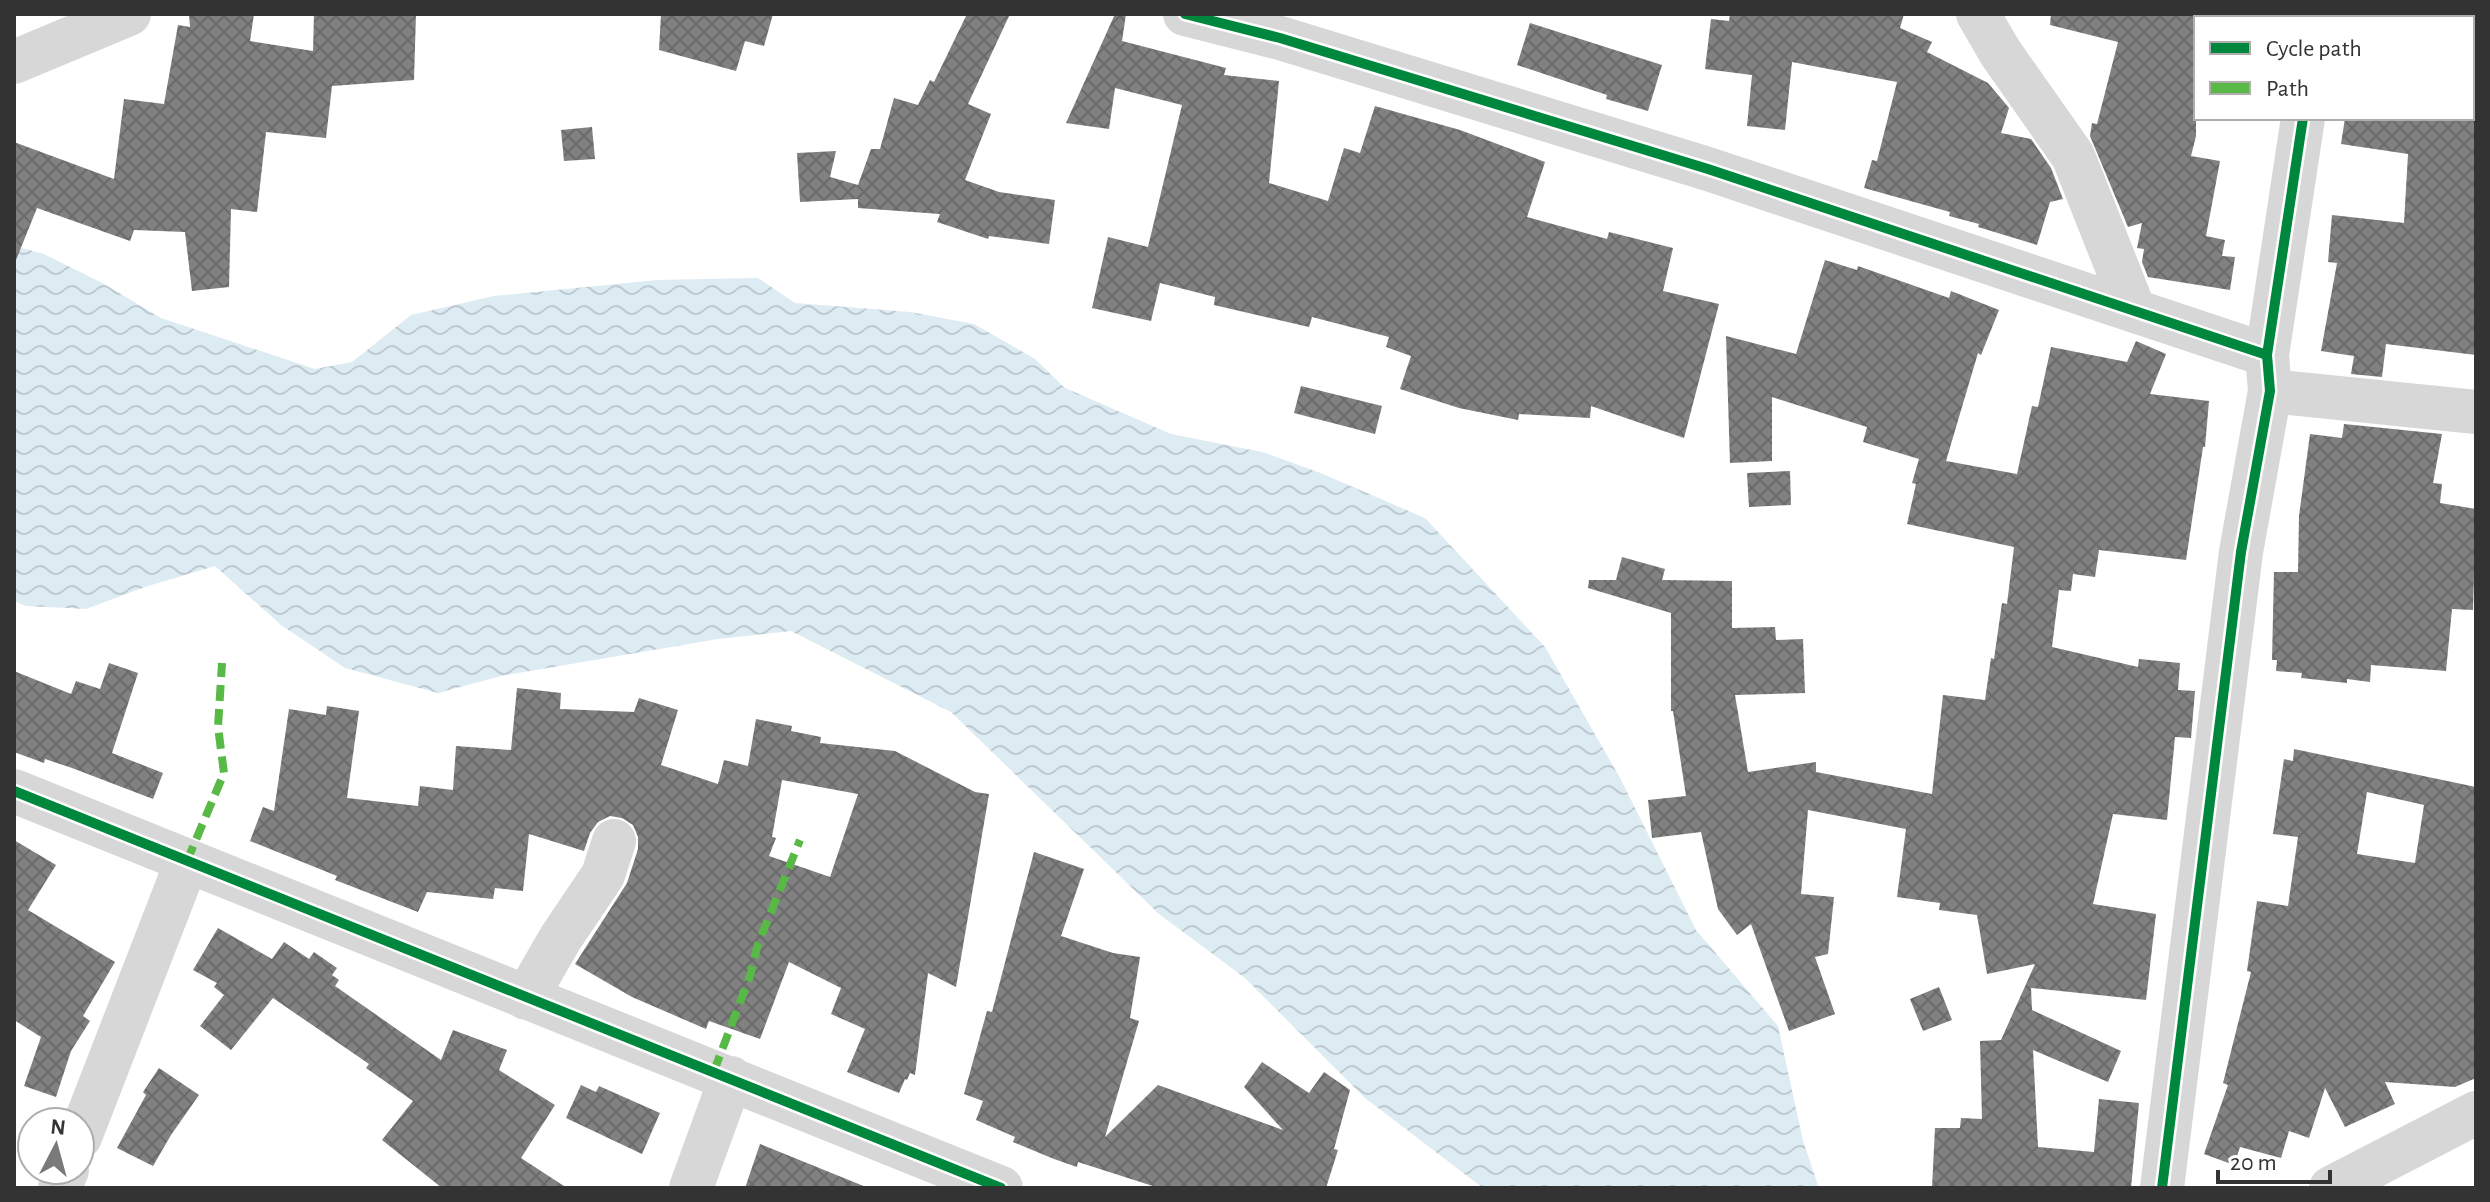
<svg xmlns="http://www.w3.org/2000/svg" width="2490" height="1202" viewBox="0 0 2490 1202" font-family="'Alegreya Sans',sans-serif">
<style>
.water{fill:url(#water-waves)}
.building{fill:url(#building-cross-hatch);fill-rule:evenodd}
.lines{fill:none;stroke-linecap:round;stroke-linejoin:round}
.minor{stroke:#d7d7d7;stroke-width:44}
.quiet{stroke:#58b947;stroke-width:8;stroke-dasharray:16 8;stroke-linecap:butt}
.cycleway-casing{stroke:#fff;stroke-width:15}
.cycleway{stroke:#00873e;stroke-width:10}
</style>
<defs>
<pattern id="water-waves" width="16" height="10" patternUnits="userSpaceOnUse" patternTransform="scale(2)"><rect width="16" height="10" fill="#ddebf3"/><path d="M0 5q4-4 8 0t8 0" fill="none" stroke="#becad1"/></pattern>
<pattern id="building-cross-hatch" width="8" height="8" patternUnits="userSpaceOnUse" patternTransform="scale(2)"><rect width="8" height="8" fill="#818181"/><path d="M0 0l8 8M0 8l8-8" fill="none" stroke="#6a6a6a"/></pattern>
</defs>
<rect width="100%" height="100%" fill="#fff"/>
<path class="water" d="M14 246 44 254 104 284 161 318 315 369 352 362 411 315 494 296 657 280 758 278 795 303 910 312 974 324 1035 359 1065 388 1171 434 1262 452 1318 472 1425 518 1545 647 1620 778 1696 930 1778 1026 1803 1141 1819 1188H1483L1365 1098 1245 978 1159 914 951 712 791 631 718 639 501 676 438 693 345 668 281 625 215 566 145 587 86 609 26 606 14 601Z"/>
<path class="building" d="M189 14H254L250 41 313 51 314 14H416L414 80 332 86 326 138 266 132 257 212 231 209 229 287 192 291 185 232 134 230 130 241 37 208 16 260H14V142L114 179 124 99 164 104 178 25 190 27Z
M661 14H773L764 46 745 41 736 71 659 50Z
M967 14H1010L968 104 991 114 965 180 999 192 1055 200 1049 244 989 236 988 239 937 222 940 214 858 208V199L800 202 797 153 836 151 830 177 858 185 871 149H880L894 98 918 105 930 80 934 82Z
M1115 14H1126L1122 41 1226 68 1224 75 1279 81 1269 183 1328 201 1344 148 1360 153 1375 106 1460 130 1545 162 1527 217 1607 239 1609 232 1673 248 1663 291 1719 304 1684 438 1591 406 1590 418 1519 414 1518 420 1459 408 1400 389 1411 356 1386 347 1389 337 1312 317 1309 327 1214 305 1215 297 1160 283 1151 321 1092 308 1108 237 1148 247 1182 105 1115 88 1109 129 1066 123Z
M1730 14H1904L1900 28 1932 42 1927 52 1988 83 2009 108 2001 133 2031 139 2051 168 2063 199 2050 202 2037 245 1978 227 1979 224 1949 216 1950 212 1864 188 1872 160 1877 161 1897 82 1792 62 1785 130 1747 126 1752 75 1705 69 1711 19 1729 21Z
M2051 14H2196V136L2191 156 2220 161 2206 236 2225 240 2222 256 2235 257 2230 290 2148 277 2142 262 2144 249 2137 248 2142 223 2128 227 2090 136 2092 123 2097 124 2118 42 2050 25Z
M1530 23 1662 65 1648 111 1606 99 1607 95 1517 65Z
M2345 118H2476V355L2386 344 2382 377 2351 374 2354 356 2321 351 2337 263 2328 262 2332 215 2404 223 2408 154 2341 144Z
M592 127 595 159 564 161 561 130Z
M1825 260 1857 270 1858 266 1949 298 1951 291 1999 310 1981 355 1978 353 1946 461 2017 474 2032 406 2038 407 2051 347 2127 362 2136 341 2166 354 2150 394 2209 401 2205 447H2203L2186 560 2099 550 2095 577 2073 574 2071 591 2059 590 2052 647 2138 667 2139 659 2180 663 2178 690 2195 691 2191 738 2175 737 2167 820 2113 814 2093 904 2156 914 2146 1000 2031 988 2032 1010 2121 1051 2108 1082 2033 1050 2038 1147 2094 1152 2099 1099 2139 1103 2131 1188H1932L1935 1128H1960L1961 1118 1982 1119 1980 1041 2001 1040 2035 964 1987 974 1977 915 1939 910 1940 903 1897 897 1906 829 1808 810 1801 894 1834 897 1828 954 1815 957 1835 1014 1789 1031 1751 924 1737 935 1718 909 1701 832 1652 838 1648 800 1686 796 1673 711H1671V613L1588 588 1589 580H1616L1622 557 1665 569 1662 580 1732 581V628L1775 627 1776 640 1803 639 1805 693 1735 695 1748 772 1816 762V772L1932 794 1943 695 1985 700 1991 658 1994 659 2002 603 2007 604 2014 547 1907 524 1916 484 1912 483 1919 459 1863 442 1867 427 1772 397V461L1730 463 1726 336 1796 354Z
M1301 386 1382 406 1375 434 1294 413Z
M2344 424 2442 434 2433 483 2442 484 2440 503 2476 509 2473 610 2452 609 2446 671 2371 665 2370 682 2347 679V683L2301 678 2302 673 2276 671 2277 660H2272L2274 572H2298L2299 516 2310 434 2342 438Z
M1790 471 1791 505 1749 507 1747 473Z
M109 663 138 673 112 753 163 773 153 799 72 768 45 759 44 763 14 752V671L71 694 76 681 100 689Z
M517 688 561 693 560 709 634 712 639 698 678 710 661 765 718 784 724 760 748 766 756 719 792 726 791 731 821 737 820 743 895 751 975 792 989 794 956 987 928 973 915 1075 910 1073 907 1080 905 1079 899 1093 847 1072 865 1029 831 1014 841 988 789 962 760 1039 709 1021 706 1029 632 997 575 964 627 883 638 849V837L633 825 622 818 610 816 598 822 590 833 584 851 529 834 523 891 495 888 493 899 427 892 418 912 335 880 337 876 250 841 263 807 274 811 289 709 326 715 327 706 359 711 347 798 418 806 420 786 453 790 456 746 511 750ZM782 780 858 794 830 877 769 856 776 838 772 837Z
M2294 749 2476 787V1078L2455 1087 2385 1082 2395 1104 2345 1127 2325 1088 2309 1138 2289 1131 2281 1158 2240 1147 2234 1165 2204 1154 2228 1085 2223 1083 2251 972 2247 971 2257 901 2288 906 2298 837 2273 834 2284 759 2293 761ZM2367 792 2424 805 2415 863 2357 854Z
M14 840 56 865 28 910 115 962 83 1016 90 1021 71 1051 56 1097 24 1086 41 1037 14 1020Z
M1034 852 1084 869 1061 936 1113 953 1140 957 1130 1018 1139 1021 1105 1137 1158 1085 1283 1130 1244 1087 1262 1062 1309 1093 1324 1072 1350 1090 1334 1149 1338 1150 1326 1188H1159L1078 1162 1077 1167 1054 1159 1013 1142 1015 1137 976 1120 983 1101 964 1094 987 1011 992 1012Z
M218 928 272 959 284 942 309 959 314 952 337 968 332 975 339 980 335 986 441 1060 453 1030 507 1050 499 1070 555 1105 521 1158 567 1188H442L382 1140 413 1101 366 1068 369 1064 273 998 231 1050 200 1026 224 995 214 987 217 983 193 970Z
M1939 987 1952 1020 1923 1031 1910 999Z
M159 1068 199 1095 171 1135 153 1166 117 1148 146 1095 143 1092Z
M581 1085 596 1092 599 1086 660 1113 642 1154 566 1118Z
M760 1144 866 1187V1188H745Z"/>
<g class="lines">
<path class="minor" d="M1185 14 1280 38 1708 169 2267 355
M1978 14 2000 52 2073 156 2134 310
M2318 18 2319 14
M14 62 129 14
M2270 391 2476 412
M14 791 1001 1188
M526 998 560 939 603 875 614 841
M80 1137 187 861
M60 1188 67 1170
M691 1188 731 1078
M2162 1188 2241 552 2270 391 2267 355 2303 118
M2331 1188 2476 1113"/>
<path class="quiet" d="M187 861 224 773 218 727 222 663
M714 1071 750 976 758 944 800 840"/>
<defs>
<path id="cycleway" d="M1185 14 1280 38 1708 169 2267 355
M14 791 1001 1188
M2162 1188 2241 552 2270 391 2267 355 2303 118"/>
</defs>
<use href="#cycleway" class="cycleway-casing"/>
<use href="#cycleway" class="cycleway"/>
</g>
<rect width="2490" height="1202" fill="none" stroke="#333333" stroke-width="32"/>
<rect x="2194" y="16" width="280" height="104" fill="#ffffff" stroke="#adadad" stroke-width="2"/>
<rect x="2210" y="42" width="40" height="12" fill="#00873e" stroke="#adadad" stroke-width="2"/>
<text x="2266" y="56" font-size="24" fill="#333333">Cycle path</text>
<rect x="2210" y="82" width="40" height="12" fill="#58b947" stroke="#adadad" stroke-width="2"/>
<text x="2266" y="96" font-size="24" fill="#333333">Path</text>
<g transform="translate(56 1146) rotate(6)"><circle r="38" fill="#ffffff" stroke="#adadad" stroke-width="2"/>
<path d="M0-6L14 30L0 20L-14 30Z" fill="#7a7a7a"/>
<text y="-12" font-size="22" font-weight="bold" text-anchor="middle" fill="#333333">N</text>
</g>
<path d="M2218 1170v12h112v-12" fill="none" stroke="#333333" stroke-width="4"/>
<text x="2230" y="1170" font-size="24" fill="#333333" stroke="#ffffff" stroke-width="6" paint-order="stroke">20 m</text>
</svg>
